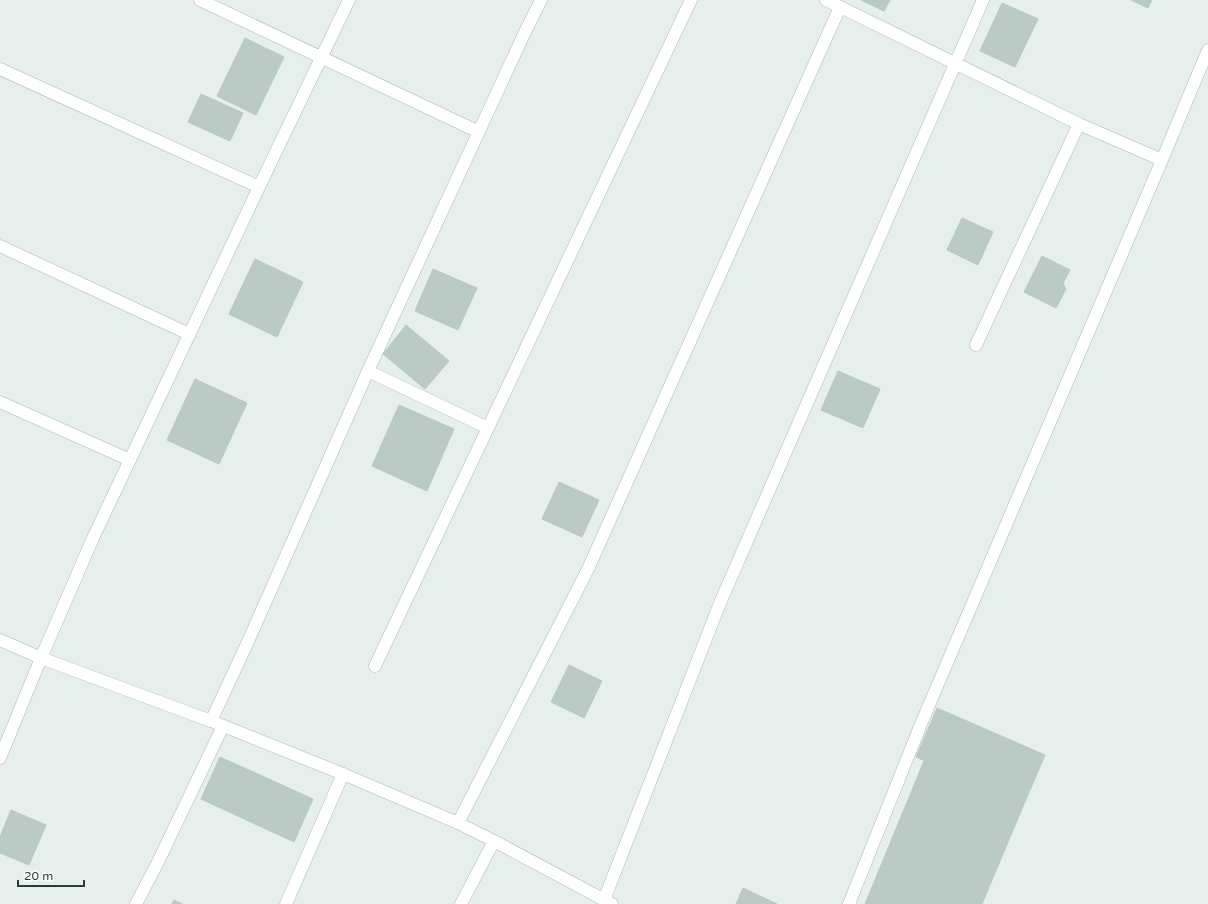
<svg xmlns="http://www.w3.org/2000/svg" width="1208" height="904" viewBox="0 0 1208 904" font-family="'Varela Round',sans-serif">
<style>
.building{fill:#bbcac4;stroke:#b8c9c2}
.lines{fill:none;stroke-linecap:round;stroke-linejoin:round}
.minor-casing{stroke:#a8b8b2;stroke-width:13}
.tertiary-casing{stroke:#a8b8b2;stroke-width:13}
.minor{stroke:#fff;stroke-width:12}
.tertiary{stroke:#fff;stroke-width:12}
</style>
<rect width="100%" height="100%" fill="#e6efeb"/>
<path class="building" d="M861 0H890L884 11Z
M1131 0H1152L1148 8Z
M1002 3 1038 19 1015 67 980 51Z
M245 38 284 57 256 115 217 96Z
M201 94 243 113 230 141 188 122Z
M962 218 993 232 978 265 947 250Z
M1042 256 1070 270 1063 283 1066 289 1056 308 1024 292Z
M255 259 303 282 277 337 229 314Z
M433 269 477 288 458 330 415 311Z
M406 325 449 361 425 389 383 354Z
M838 371 880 389 863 428 821 410Z
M195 379 247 403 219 464 167 440Z
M399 405 454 429 427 491 372 466Z
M559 482 599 500 582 537 542 519Z
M569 665 602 681 584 718 551 702Z
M937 708 1045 755 1024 804 916 757Z
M220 757 313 799 294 842 201 799Z
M924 761 1024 804 982 904H865Z
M11 810 46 825 29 865 0 853V837Z
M743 888 777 904H736Z
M174 900 182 904H172Z"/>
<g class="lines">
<defs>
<path id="minor" d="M200 0 479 132
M826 0 1079 124 1162 160
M0 69 259 187
M0 246 189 334
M976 345 1079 124
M368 371 488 428
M0 402 130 460
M375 666 691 0
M211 721 246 646 368 371 525 32 541 0
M0 758 41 658
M458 823 588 569 840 7
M604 900 720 603 983 0
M136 904 158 862 223 726
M286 904 343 774
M461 904 494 841
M849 904 921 724 1162 160 1208 50"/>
<path id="tertiary" d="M0 640 41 658 211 721 343 774 458 823 494 841 612 904
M41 658 93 538 259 187 349 0"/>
</defs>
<use href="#minor" class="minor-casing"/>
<use href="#tertiary" class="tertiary-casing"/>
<use href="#minor" class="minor"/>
<use href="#tertiary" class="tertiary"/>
</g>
<path d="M18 880v6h66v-6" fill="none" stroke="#24423a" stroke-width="2"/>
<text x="24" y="880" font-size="12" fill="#24423a" stroke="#f7fbf9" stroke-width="3" paint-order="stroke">20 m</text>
</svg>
